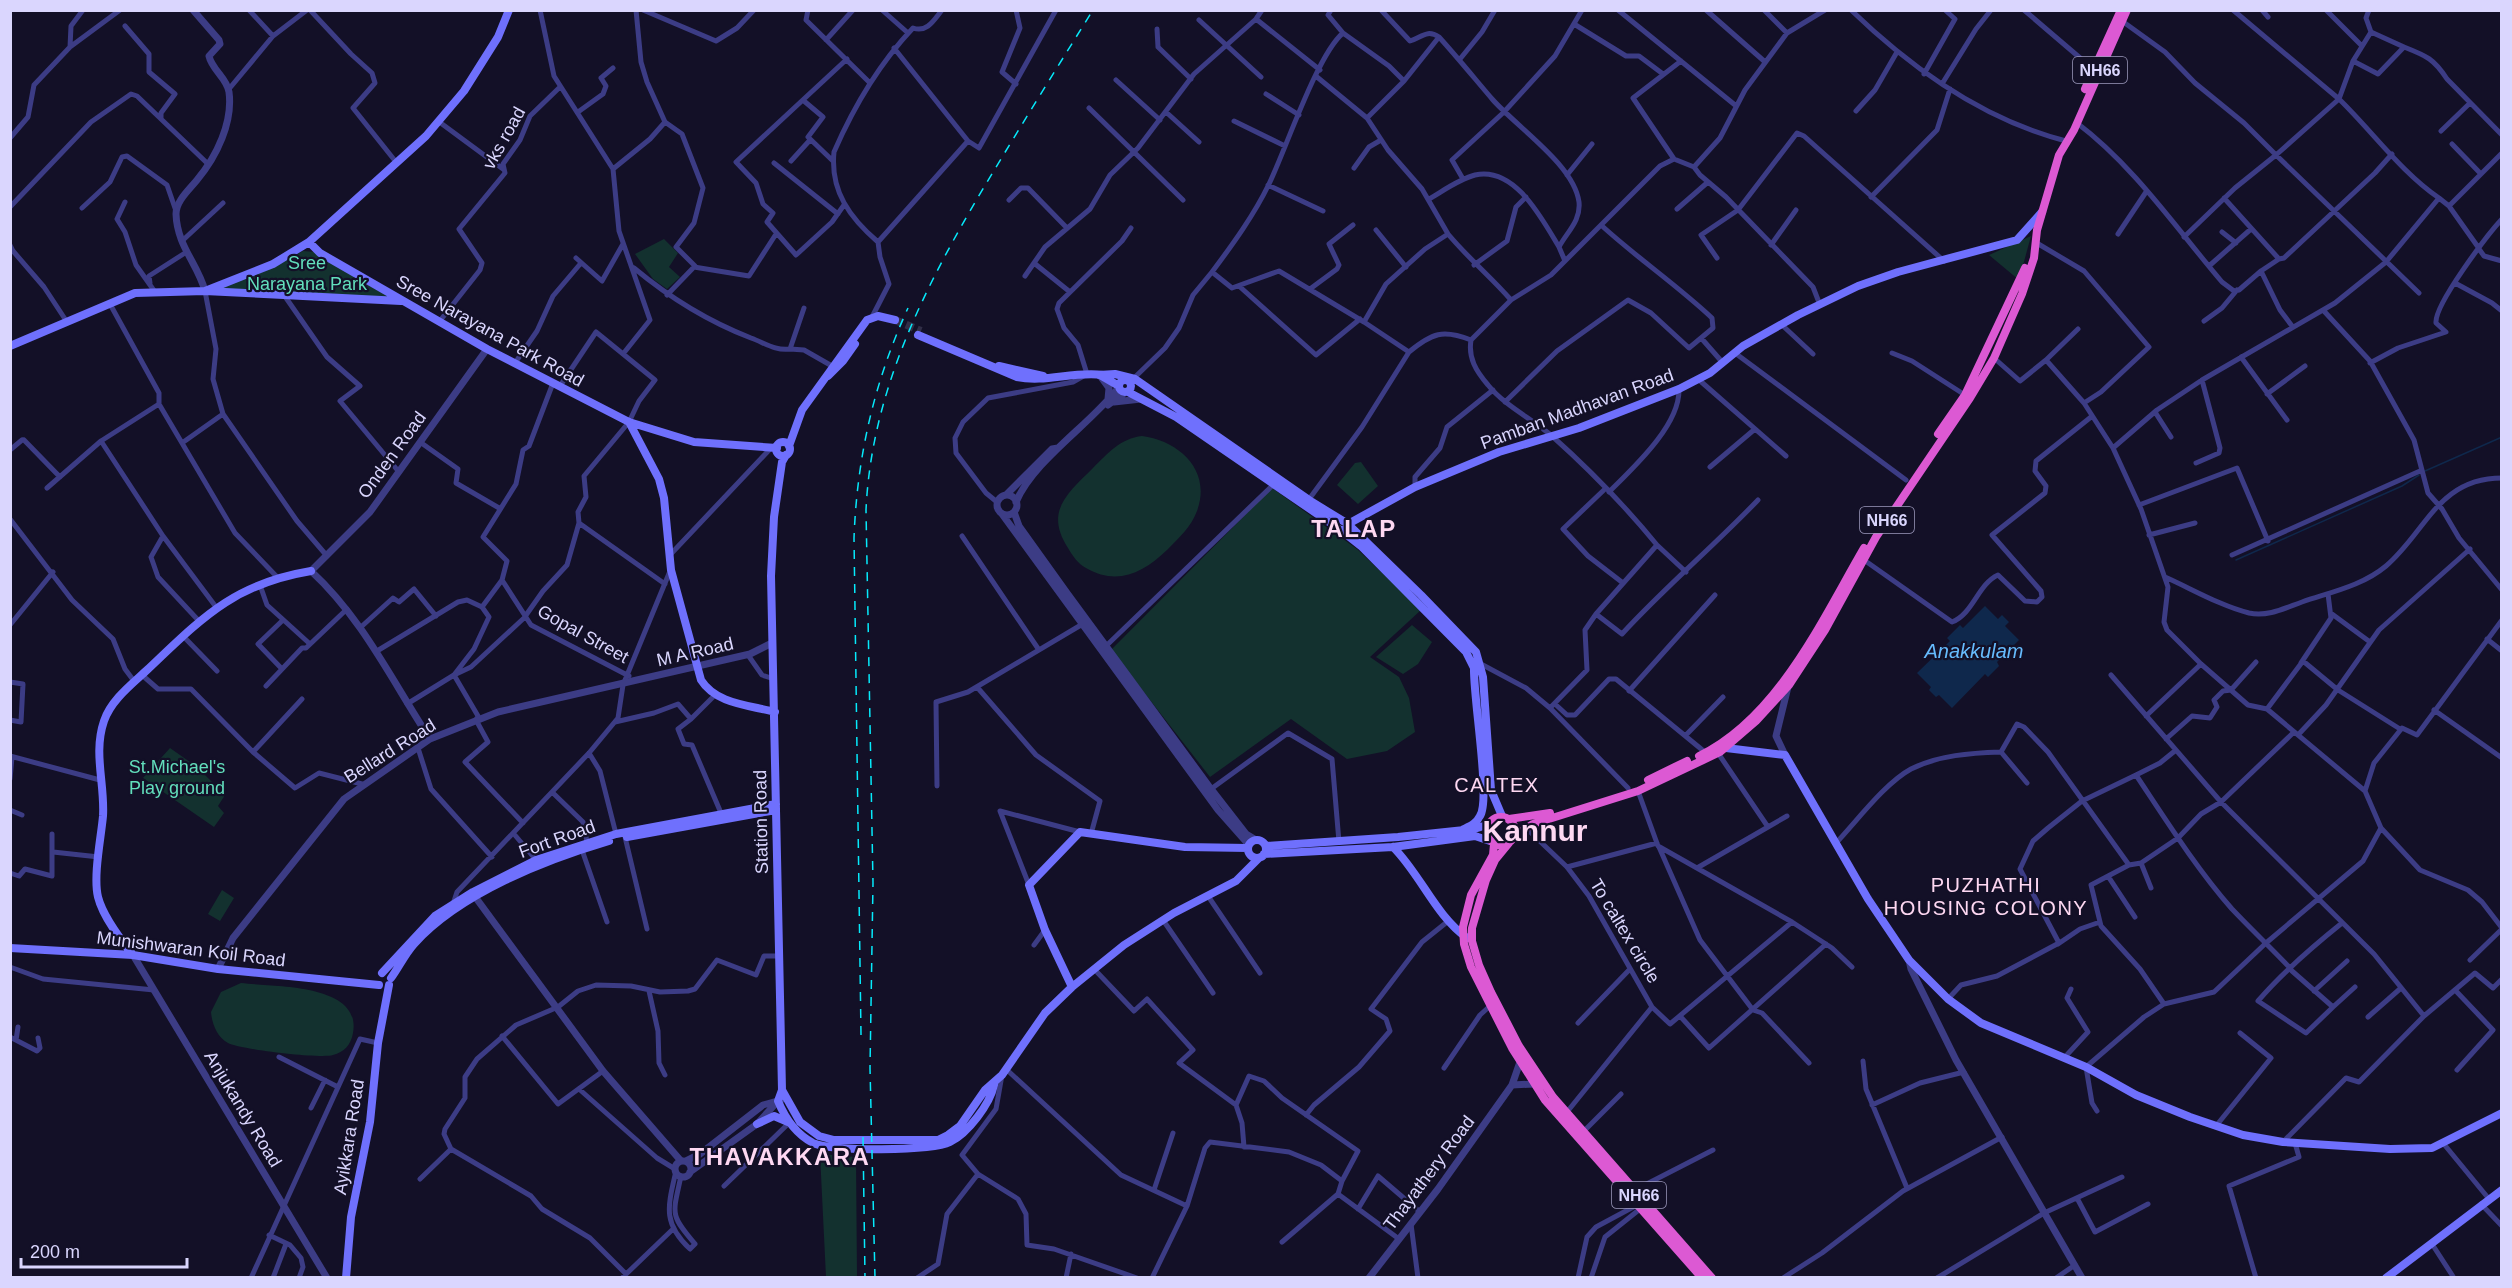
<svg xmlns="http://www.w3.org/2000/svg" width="2512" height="1288" viewBox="0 0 2512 1288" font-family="Arial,sans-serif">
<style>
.green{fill:#13312f}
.water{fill:#0f284c}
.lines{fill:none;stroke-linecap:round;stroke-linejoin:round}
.stream{stroke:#0f284c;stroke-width:1.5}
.secondary-tunnel{stroke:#312e47;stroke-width:8;stroke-dasharray:8 4;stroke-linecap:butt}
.minor{stroke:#3c3c85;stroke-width:5}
.tertiary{stroke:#3c3c85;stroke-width:7}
.secondary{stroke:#6f70fd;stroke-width:8}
.trunk{stroke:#dc59d3;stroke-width:8}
.rail{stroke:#06eafb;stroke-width:1.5;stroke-dasharray:9 8;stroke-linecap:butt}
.labels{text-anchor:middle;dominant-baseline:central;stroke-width:4.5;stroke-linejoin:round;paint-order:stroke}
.shield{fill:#131027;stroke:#9e9bbe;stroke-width:1.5}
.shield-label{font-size:16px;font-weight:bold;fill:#dad6fe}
.street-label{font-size:18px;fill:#dad6fe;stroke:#131027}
.park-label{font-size:18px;fill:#62debc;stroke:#131027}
.water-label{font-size:20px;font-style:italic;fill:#66bbfd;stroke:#131027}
.neighbourhood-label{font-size:20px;letter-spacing:1.5px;fill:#fed8f2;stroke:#131027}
.district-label{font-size:24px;font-weight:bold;letter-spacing:1.5px;fill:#fed8f2;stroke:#131027}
.town-label{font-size:30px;font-weight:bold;fill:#fed8f2;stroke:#131027}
</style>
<rect width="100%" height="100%" fill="#131027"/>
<path class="green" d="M2031 236 2019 280 1989 255Z
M664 239 678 253 669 267 680 277 667 289 653 279 635 254Z
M303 251 315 252 395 299 210 290 273 267Z
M1142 436C1179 441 1212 470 1197 511 1191 527 1179 538 1167 550 1143 573 1117 586 1086 568 1078 564 1072 555 1068 548 1044 511 1068 493 1093 468 1107 454 1121 438 1142 436Z
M1361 462 1378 486 1358 504 1337 485 1355 463Z
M1272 488 1357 549 1421 610 1370 657 1399 677 1409 698 1415 732 1387 751 1347 759 1291 719 1210 777 1111 650Z
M1412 625 1432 642 1418 664 1403 674 1376 657Z
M170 748 197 767 225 795 218 806 224 813 214 827 143 778Z
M222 890 234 898 220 921 208 914Z
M241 983C274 987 362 983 353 1033 351 1045 344 1052 333 1055 321 1059 238 1049 228 1043 217 1037 212 1024 211 1012L221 992Z
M820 1154 856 1157 857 1277H826Z"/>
<path class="water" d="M1985 606 1998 619 2002 615 2009 622 2005 626 2019 640 1997 662 1999 666 1988 677 1985 674 1952 708 1939 695 1936 697 1929 690 1931 687 1917 673 1950 641 1947 638 1960 625 1963 628Z"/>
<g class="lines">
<path class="stream" d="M2425 471 2502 437
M2236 560 2402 486 2419 475"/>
<path class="secondary-tunnel" d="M895 320 921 331"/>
<path class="minor" d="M249 10 273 36
M310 10 351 54 372 73 375 83 353 108 396 162
M540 10 554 76 613 169 619 231 650 320 623 354
M643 10 716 41 737 28 754 10
M808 10 806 20 869 82
M882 10 908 33
M1262 10 1256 19 1320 70
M1381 10 1410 41C1422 37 1427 29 1439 37 1458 58 1475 79 1493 100 1518 128 1574 165 1579 202 1581 221 1567 232 1559 247L1565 261
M1618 10 1735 105
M1706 10 1764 61
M1764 10 1787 33
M1851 10C1912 69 1984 120 2066 141
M2024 10 2093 69
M2233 10 2339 99 2353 61 2371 32 2366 18 2369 10
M2262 10 2268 17
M2326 10 2362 46
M1199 20 1261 77
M2122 21 2165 52 2195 83 2244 123 2276 155 2339 99C2372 131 2401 172 2439 198
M1574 24 1626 56H1639L1663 74
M125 26 149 54V72L175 94 161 113V118
M1157 29 1158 47 1191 79
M2371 32 2404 47
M1343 33 1389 66 1404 81 1367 118
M826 40 853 10
M70 47 71 26 83 10
M894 48 968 141 979 148 1056 10
M1460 59 1482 32 1495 10
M2353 61 2378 74 2404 47C2427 56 2434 59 2447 79L2502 135
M1924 74 1955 19 1945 10
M1317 77 1367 118 1388 150 1422 189 1448 234
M1116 80 1160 120
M1404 81 1439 37
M1016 84 1002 72 1020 28 1016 10
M1942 84 1976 29 1991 10
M229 89 273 36 307 10
M1266 94 1299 115
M804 101 823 117 808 137 833 161
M1089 108 1183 200
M1856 111 1875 90 1897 52
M578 112 603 94 606 86 601 78 613 68
M1166 112 1199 142
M438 121 503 169
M1234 121 1285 146
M665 122 682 134 703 188 694 223 676 247 695 266
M2077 123C2134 166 2176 228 2222 282L2234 291 2239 290 2261 271 2280 310 2292 326
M2441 131 2470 103
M10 138 28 117 34 85 70 47 120 10
M2452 144 2480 173
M1674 159 1633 98 1681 61
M791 161 810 140
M774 163 838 214
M1694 167 1700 175 1726 197 1813 287 1820 305
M1354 168 1369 147 1381 140
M613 169 650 139 665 122 647 82 641 62 636 10
M1567 175 1592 144
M1463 179 1452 160 1504 112 1555 56 1582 10
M1268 185 1323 211
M1871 197 1937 130 1950 89
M2224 198 2279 259 2261 271
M1429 199C1443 191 1459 179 1475 175 1515 166 1542 219 1559 247
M1009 200 1021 188H1028L1066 227
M125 202 117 219 125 232 136 265 155 292
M844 205 832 222 796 255 767 222 773 213 763 204 756 183 736 162 847 59
M2449 206 2478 247
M10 207 91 122 131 94 137 96 208 164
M82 208 110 182 122 157 127 156 167 185 176 211
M1677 209 1708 182
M1376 230 1406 267
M2222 232 2236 243
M2118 234 2146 192
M2184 237 2235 188 2276 155 2419 293
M182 241 223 203
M878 242 968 141
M2035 242 2084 271 2149 347 2101 392 2084 403
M10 245 13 251 44 287 67 322
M1771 245 1796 210
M2479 249 2484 256 2502 261
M576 258 602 281 623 244
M1717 258 1701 235 1738 210 1797 133 1804 136 1944 261
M2279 259 2284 258 2375 173 2392 154
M1034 263 1070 292
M1474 265 1507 241 1516 207 1526 197
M2209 266 2251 229
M634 268C670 298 707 321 751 338 765 343 775 351 790 349L804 308
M1212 272C1233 244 1254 215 1269 184 1286 149 1317 55 1343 33L1328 15 1331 10
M1025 276 1045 247 1090 209 1110 175 1138 148 1194 74 1256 19
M150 283 149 276 185 253
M2455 283 2492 303 2502 311
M1239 286 1316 355 1360 319
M1310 289 1337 269 1339 265 1329 244 1353 225
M205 291 216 349 213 379 223 414 297 521 327 556
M284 295 327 357 360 386 340 401 399 472
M667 295 694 267 749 276 776 234
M1511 300 1551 275 1660 166 1674 159 1694 167 1720 138 1745 90 1787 33 1825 10
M110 304 159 393V404
M2323 310 2370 361 2414 440 2428 493 2442 509 2459 538 2502 590
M872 317 889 284 880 257 878 242C850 218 830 191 834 152 854 106 878 65 913 28 927 33 934 20 942 10
M2204 321 2222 308 2237 290
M439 322 480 270 482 263 459 229 505 173 503 164 520 140 530 116 560 87
M1782 325 1813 354
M1702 339 1723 363
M790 349 804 350 832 366
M1409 352C1432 333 1443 329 1471 340 1468 358 1476 371 1488 385 1505 406 1531 418 1552 436 1589 469 1625 506 1657 545L1596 614 1585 630 1587 670 1550 708
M1735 353 1906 480
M1892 353 1912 361 1965 395
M2241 357 2287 420
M1994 358 2020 381 2046 360 2084 403 2113 448 2141 509 2168 587 2164 622 2167 630 2201 664 2248 705 2267 709 2365 791
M2046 360 2078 329
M515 363 537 331 553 296 581 263
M2370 363 2398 348 2446 332 2436 323C2434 305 2488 234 2502 219
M1133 379 1165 348 1179 328 1193 295 1212 272 1232 288 1279 271 1364 322 1386 284 1425 249 1448 234C1468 258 1491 277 1511 300L1471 340
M1698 379 1786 456
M553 383 529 446 523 450 516 484 483 537 507 561 502 580 531 625 629 676
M2267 394 2305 366
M1505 402 1557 351 1628 300 1651 313 1689 348 1713 328 1712 318C1677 285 1637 258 1601 225
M2155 412 2171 437
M24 440 60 477
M420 442 458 469 456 483 499 508
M182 443 223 414
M2113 448 2157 410 2202 380 2335 303 2386 262 2439 198 2449 206 2502 153
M10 450 22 440
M2196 463 2219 453 2220 448 2202 380
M1710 467 1755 429
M1415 487V477L1440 448 1447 427 1493 390
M47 488 101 441
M1606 488 1563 529 1588 556 1623 583
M1609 492C1634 467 1680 425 1679 389
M997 502 986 493 956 453 955 438 963 422 988 398 1073 382 1087 374 1078 345 1064 328 1057 309 1059 303 1122 241 1131 228
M1307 502 1362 427 1409 352 1364 322
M2139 505 2237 468 2268 541
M10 519 72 600 113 639 125 669 134 681
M579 523 665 584
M2149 535 2195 523
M163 536 216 607
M962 536 1039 650
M1657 545 1686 572
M2232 555 2420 471
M669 556 771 448
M1864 560 1952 622C1973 614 1978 584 1998 575L2025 601 2037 602 2042 597 2041 591 1992 535 2045 493 2046 486 2035 471 2036 461 2091 417
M2165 577C2192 589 2221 606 2249 613 2268 617 2285 608 2302 602 2331 592 2362 586 2386 566 2426 532 2438 478 2502 478
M260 585 267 605 310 644
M1596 614 1622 634C1665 587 1714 546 1758 500
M2332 614 2370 642
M198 620 158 577 151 557 163 536 101 441 159 404 235 533 278 578
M10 625 53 572
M361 627 393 598 399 602 414 589 436 616
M183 636 217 671
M2487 639 2502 651
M1106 646 1274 484
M377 651 458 602 467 600 482 607 502 580
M748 655 762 675 774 679
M2301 663 2331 618 2328 594
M1479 665 1481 664 1526 688 1550 708 1628 788
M282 669 258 644 283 620
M142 675 158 689H191L253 752 295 788 319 773 362 784
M2111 675 2221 802 2374 954 2424 1016 2475 973 2493 988 2502 979
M10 682 23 684 21 722 10 720
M266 686 302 648H306L347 609
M977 687 1036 755 1100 801 1091 834
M1629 691 1715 595
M407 704 454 675 474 649 489 617 482 607
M1555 704 1567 715H1575L1609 679H1616L1706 753
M2267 709 2303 661 2338 690 2400 729
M2434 710 2502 758
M2146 716 2201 664
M691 719 678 729 684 744 692 745 721 813
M615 722 654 713 678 704 691 719 715 695
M1686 735 1723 697
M2298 735 2326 705 2379 630 2470 549
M2166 739 2192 716 2210 718 2217 707 2214 700 2223 691 2231 690 2256 662
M418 748 431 789 492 857
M253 752 302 699
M2001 752 2017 724 2024 727 2048 752 2129 865
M2001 752 2027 783
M589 753 600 771 616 834
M1718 753 1768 827 1787 816
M10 756 100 780
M2136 775 2160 763 2176 750
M10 779 12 757
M937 786 936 702 968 692 1081 625
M1211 789 1288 733 1332 759 1339 842
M1638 791 1658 846 1792 922 1832 948 1852 967
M552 792 583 822 587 842
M10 810 22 815
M1000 811 1080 832
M1000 811 1029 885
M523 823 465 762 488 742 476 720 478 716 454 675 471 667 524 618 543 591 567 565 579 523 578 512 586 497 584 476 629 422 639 401 655 380 596 332 560 386
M1526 828 1567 867 1589 896 1652 1007 1567 1112
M2381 828 2420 870 2468 890 2482 902 2502 928
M514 834 536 860
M625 837 647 929
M1836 843C1856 822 1885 783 1911 769 1939 755 1971 753 2001 752
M1659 847 1700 940 1753 1010 1762 1013 1809 1063
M582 850 607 922
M53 852 99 857
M2141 863 2151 888
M1567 867 1657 843
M1697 868 1768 827
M10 873 19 876 25 869 52 876V834
M2108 876 2135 917
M1208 896 1260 973
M453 904 457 892 589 753 618 718 623 685 670 571
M1163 920 1213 993
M2058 944 2080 929 2100 922
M1034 945 1045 930
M2470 960 2502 929
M10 967 43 979 154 990
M1095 970 1134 1011 1147 999 1193 1050 1179 1063 1236 1105 1242 1123 1244 1147
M2455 990 2493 1030 2457 1070
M649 991 658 1031 659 1063 665 1075
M2314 991 2347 961
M1948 999 1961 985 1997 976 2059 943 2020 869 2033 841 2048 828 2082 801 2136 775C2166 820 2196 868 2232 909 2251 929 2271 948 2290 968L2292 971 2333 1007 2306 1033 2258 1001C2283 972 2312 947 2342 923
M2164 1004 2140 969 2101 926 2091 885 2129 865 2141 863 2178 838 2201 814 2221 802 2294 732
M1652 1007 1670 1024 1792 922
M2333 1007 2355 987
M1680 1016 1709 1048 1826 944
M2368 1017 2401 988
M1578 1023 1630 969
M502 1036 558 1104 603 1071
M10 1037 37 1051 40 1048 38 1038
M16 1040 18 1027
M279 1057 338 1087
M2064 1058 2088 1032 2067 998 2071 989
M1863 1061 1866 1089 1907 1188
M1444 1068 1480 1015 1490 1006
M1006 1069 1121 1175 1187 1206 1205 1148 1210 1142 1289 1152 1321 1165 1342 1181 1338 1194 1399 1239
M1002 1075 996 1109 962 1155 978 1174 1018 1199 1026 1214 1027 1245 1054 1249 1137 1278
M579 1089 657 1158 675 1169
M1236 1105 1249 1076 1264 1081 1282 1098 1358 1151 1342 1181
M1872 1105 1920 1083 1964 1072
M311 1108 325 1080
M2097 1111 2092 1103 2086 1067 2144 1017 2164 1004 2214 992 2266 943 2363 861 2381 828 2365 791 2374 763 2402 728 2417 735 2502 620
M1306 1115 1314 1105 1359 1067 1390 1031 1386 1019 1371 1009 1422 942 1447 922
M2216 1126 2271 1058 2240 1033
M1585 1130 1621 1094
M2283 1142 2346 1078 2359 1082 2424 1016
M2443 1143 2489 1199
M451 1149 531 1196 542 1209 590 1238 626 1274
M676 1171C668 1206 662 1223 690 1249L695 1244C669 1214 673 1214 681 1176
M420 1179 451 1149 444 1134 445 1129 465 1098V1077L477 1059 516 1025 558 1007 578 991 596 985 631 986 660 992 688 991 695 989 717 960 756 975 764 956H778
M724 1186 790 1122
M1154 1190 1173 1133
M1635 1190 1713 1150
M2077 1198 2095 1232 2148 1204
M2481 1204 2502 1226
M1358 1209 1378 1176 1420 1212
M1411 1224 1418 1278
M269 1235 290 1245 301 1258 303 1267 299 1278
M1282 1242 1338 1194
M2432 1244 2454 1278
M251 1278 360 1039 378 1043
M273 1278 286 1244
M622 1278 672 1230
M917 1278 938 1264 947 1214 978 1174
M1066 1278 1071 1254
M1152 1278 1187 1206
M1578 1278 1587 1237 1596 1227 1637 1205
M1591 1278 1605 1237 1640 1209
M1783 1278 1822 1253 1903 1191 2002 1137
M1937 1278 2044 1213 2122 1177
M2056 1278 2075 1265
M2256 1278 2229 1186 2299 1157 2295 1143"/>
<path class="tertiary" d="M193 10 219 40 220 44 209 56C212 70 227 78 229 92 233 122 217 156 197 180 189 190 176 201 176 214 177 246 198 264 205 291
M1101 377 1109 388 1108 399
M1114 402 1141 399
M1108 405 1126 392
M1007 494 1052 449 1058 448
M997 505a10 10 0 1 1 20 0a10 10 0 1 1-20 0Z
M1016 502C1034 460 1091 424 1119 387
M1014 512 1019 526 1067 593 1211 789 1246 834 1256 840
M1002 514 1218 810 1249 845
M430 739C392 681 363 619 311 571L370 512 487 349
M1785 755 1776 736 1788 687
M476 898 603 1071 681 1161
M133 955 327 1278
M1909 960 1911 969 1956 1060 2082 1278
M218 969 233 938 344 799 430 739 498 712 750 654 772 643
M1512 1085 1534 1084
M686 1161 700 1154 763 1105 781 1100
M675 1169a8 8 0 1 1 16 0a8 8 0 1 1-16 0Z
M690 1172 757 1124 778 1101
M1369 1278 1438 1189 1512 1085 1520 1062"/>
<path class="secondary" d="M309 242 320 253 487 349 629 422 694 442 777 448
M205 291 273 264 309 242 426 136 464 91 498 37 509 10
M918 335 1017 377C1045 383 1073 371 1103 375
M10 346 135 293 205 291 401 301
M999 366 1043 376
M1099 375 1115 374 1135 379 1312 502 1348 524 1421 595 1476 652 1483 677 1491 790 1502 816
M1100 375 1119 386
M828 376 843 361 855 344
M1119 386a6 6 0 1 1 12 0a6 6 0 1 1-12 0Z
M1128 392 1176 417 1342 531 1361 546 1466 652 1474 668C1473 697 1491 799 1480 816 1476 824 1470 826 1462 830
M629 422 659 479 664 498 671 570 701 680C716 704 749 705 775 712
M776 449a7 7 0 1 1 14 0a7 7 0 1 1-14 0Z
M789 446 802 410 867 320 878 316 895 320
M786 455 782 462 774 517 771 576 782 1090 800 1122 819 1136 834 1140H938L948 1135 960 1126 985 1090 1002 1075 1045 1013 1072 987 1124 945 1174 913 1236 881 1259 858
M1342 531 1348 524 1415 487 1499 452 1579 428 1679 389 1710 373 1743 346 1798 315 1858 286 1898 272 2017 240 2042 212
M1726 748 1785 755 1868 899 1909 960 1948 999 1981 1023 2086 1067 2136 1095 2190 1117 2243 1135 2283 1142 2390 1149 2432 1148 2502 1113
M627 837 776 810
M1248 849a9 9 0 1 1 18 0a9 9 0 1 1-18 0Z
M1266 846 1398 837 1474 829 1487 825
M1393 847C1421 875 1435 915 1467 938
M1264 854 1393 847 1475 836 1490 841
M10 948 133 955 218 969 379 985
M133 955C121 940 103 917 98 897 93 876 101 838 103 816 105 784 93 753 104 721 111 700 132 684 147 670 202 618 233 584 311 571
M382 973 435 916 473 892 536 860 616 834 776 804
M391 978C399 967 405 954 414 944 460 893 545 860 609 841
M1072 987 1045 930 1029 885 1080 832 1185 847 1248 848
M782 1090 778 1101C785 1118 796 1134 813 1143 831 1152 932 1151 950 1142 968 1133 990 1104 994 1085
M757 1124 774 1116 788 1122
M346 1278 351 1217 370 1122 378 1043 389 985
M2386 1278 2502 1190"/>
<path class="trunk" d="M2085 89 2121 10
M1938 434 1965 395 2025 268
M1699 756C1778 718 1822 620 1864 548
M1648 780 1687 761
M1487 831a14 14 0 1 1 28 0a14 14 0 1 1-28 0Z
M1509 819 1550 813
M1514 836 1533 824 1638 791 1720 752 1756 721 1789 685 1825 630 1876 537 1970 398 1994 358 2022 294 2034 258 2037 230 2059 155 2074 130 2127 10
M1509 843 1495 860 1486 880 1472 928V941L1479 965 1491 992 1519 1046 1553 1097 1712 1278
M1494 844 1493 855 1471 895 1463 927 1464 944 1471 967 1512 1048 1545 1100 1702 1278"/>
<path class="rail" d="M861 1035 854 538C857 457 874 382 908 308
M863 1137 865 1278
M875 1278 870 1068 873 883 866 510C872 378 937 264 1004 154 1033 106 1063 58 1093 10"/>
</g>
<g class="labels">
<g class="shield">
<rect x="2073" y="57" width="54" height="26" rx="4.5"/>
<rect x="1860" y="507" width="54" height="26" rx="4.5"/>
<rect x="1612" y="1182" width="54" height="26" rx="4.5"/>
</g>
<g class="shield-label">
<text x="2100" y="70">NH66</text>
<text x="1887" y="520">NH66</text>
<text x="1639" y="1195">NH66</text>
</g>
<g class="street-label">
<text transform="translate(504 138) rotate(-61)">vks road</text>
<text transform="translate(490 331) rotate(29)">Sree Narayana Park Road</text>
<text transform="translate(1577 409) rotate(-20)">Pamban Madhavan Road</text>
<text transform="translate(392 455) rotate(-54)">Onden Road</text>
<text transform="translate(583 634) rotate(29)">Gopal Street</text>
<text transform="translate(695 652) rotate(-13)">M A Road</text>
<text transform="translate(390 751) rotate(-32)">Bellard Road</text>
<text transform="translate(761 822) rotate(-91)">Station Road</text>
<text transform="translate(557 839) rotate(-20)">Fort Road</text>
<text transform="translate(1625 931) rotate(59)">To caltex circle</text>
<text transform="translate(191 949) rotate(7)">Munishwaran Koil Road</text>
<text transform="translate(243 1109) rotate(59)">Anjukandy Road</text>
<text transform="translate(349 1137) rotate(-81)">Ayikkara Road</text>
<text transform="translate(1429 1173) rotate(-53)">Thayathery Road</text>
</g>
<g class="park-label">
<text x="307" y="263">Sree<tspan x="307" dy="21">Narayana Park</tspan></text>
<text x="177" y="767">St.Michael's<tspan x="177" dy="21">Play ground</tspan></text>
</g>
<g class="water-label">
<text x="1974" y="651">Anakkulam</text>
</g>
<g class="neighbourhood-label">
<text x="1497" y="785">CALTEX</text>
<text x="1986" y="885">PUZHATHI<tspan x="1986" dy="23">HOUSING COLONY</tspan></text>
</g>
<g class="district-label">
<text x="1354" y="528">TALAP</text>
<text x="780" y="1156">THAVAKKARA</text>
</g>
<g class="town-label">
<text x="1535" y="830">Kannur</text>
</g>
</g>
<rect width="2512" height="1288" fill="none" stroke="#dad6fe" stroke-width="24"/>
<path d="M21 1258v9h166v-9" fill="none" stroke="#dad6fe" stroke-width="3"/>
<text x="30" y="1258" font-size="18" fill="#dad6fe" stroke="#131027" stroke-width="4.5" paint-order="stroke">200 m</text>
</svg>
